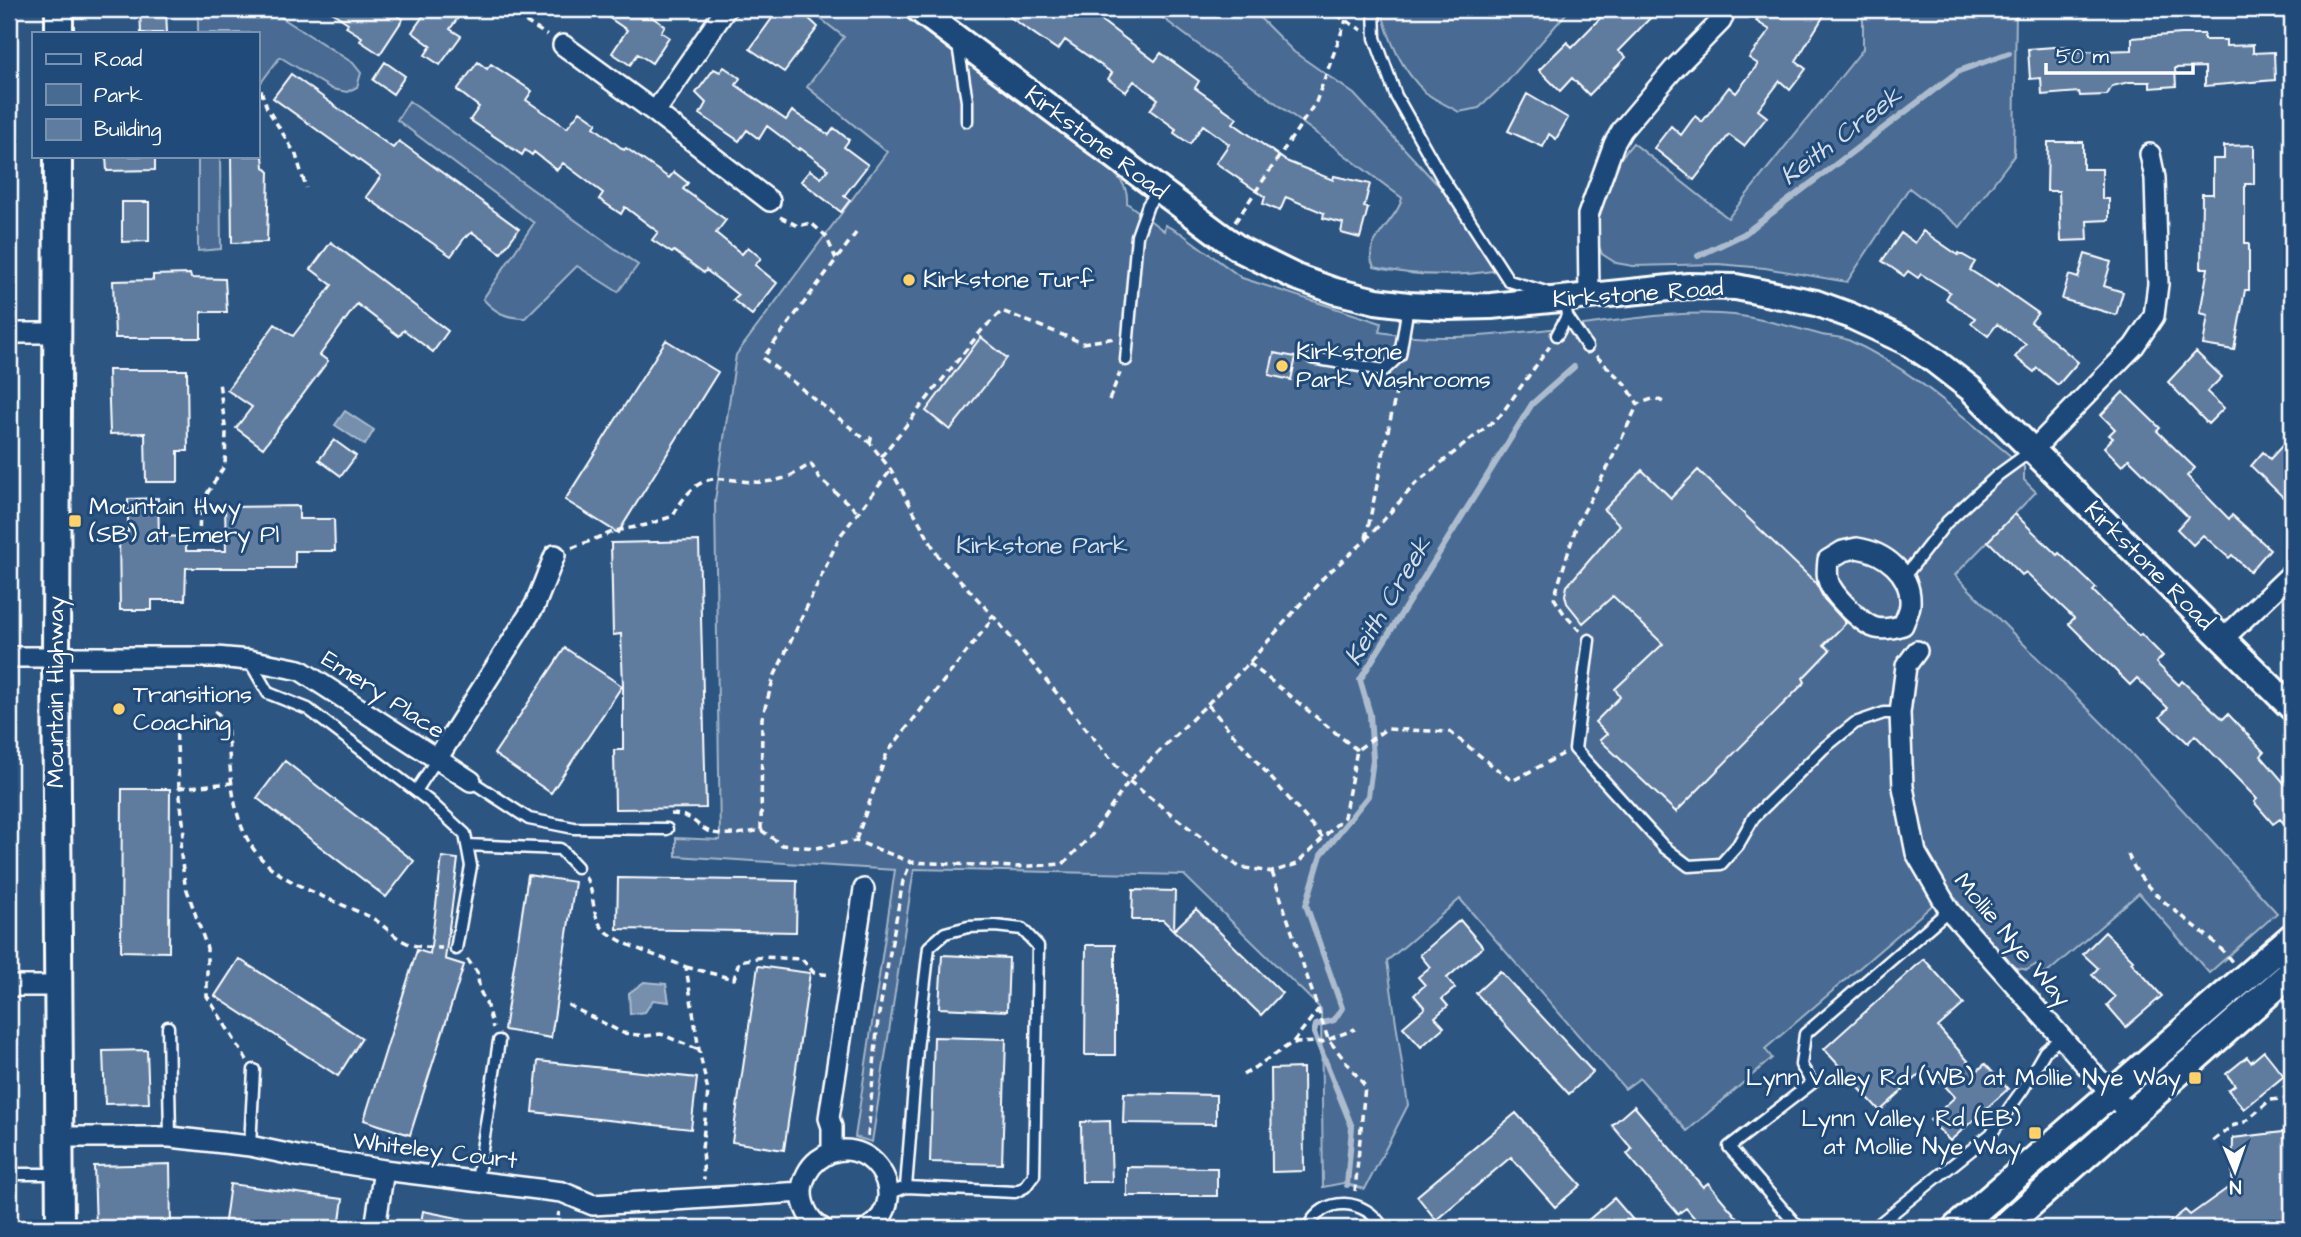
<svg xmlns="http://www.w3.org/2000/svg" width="2301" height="1237" viewBox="0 0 2301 1237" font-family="'Architects Daughter',sans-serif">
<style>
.green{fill:#486b92;stroke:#a4b5c8;stroke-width:2}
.water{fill:#748fad;stroke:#acbcce;stroke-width:2}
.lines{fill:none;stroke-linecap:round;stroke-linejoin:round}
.stream{stroke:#acbcce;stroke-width:6}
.building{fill:#5e7c9f;stroke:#fff;stroke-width:2}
.service-casing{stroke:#fff;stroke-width:15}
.minor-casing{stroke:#fff;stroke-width:24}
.tertiary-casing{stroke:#fff;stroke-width:30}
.secondary-casing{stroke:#fff;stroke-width:32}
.path{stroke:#fff;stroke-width:3.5;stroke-dasharray:7 5;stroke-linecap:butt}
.service{stroke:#1f4a7a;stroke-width:10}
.minor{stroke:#1f4a7a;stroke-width:19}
.tertiary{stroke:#1f4a7a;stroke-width:24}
.secondary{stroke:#1f4a7a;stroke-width:26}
.poi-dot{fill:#ffd166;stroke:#1f4a7a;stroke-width:2.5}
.labels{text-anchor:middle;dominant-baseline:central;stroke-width:6;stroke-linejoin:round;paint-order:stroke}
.street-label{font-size:24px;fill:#fff;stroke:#1f4a7a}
.poi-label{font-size:24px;fill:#fff;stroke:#1f4a7a;text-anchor:start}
.park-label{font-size:24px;fill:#dae1e9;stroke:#1f4a7a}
.water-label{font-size:26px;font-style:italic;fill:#d5dde6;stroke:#1f4a7a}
</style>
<rect width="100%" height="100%" fill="#2c5582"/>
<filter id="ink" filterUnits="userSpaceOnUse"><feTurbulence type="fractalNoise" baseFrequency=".0143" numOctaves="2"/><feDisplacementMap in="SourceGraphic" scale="14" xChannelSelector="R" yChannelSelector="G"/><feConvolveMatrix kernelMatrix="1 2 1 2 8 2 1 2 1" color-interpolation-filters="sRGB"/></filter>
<g filter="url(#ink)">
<path class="green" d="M198 9H268L353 63 361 73 357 87 347 92 332 89 280 57 257 88V33H198Z
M808 9H895L1114 173C1124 183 1128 190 1127 203L1164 231 1165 225 1181 233 1242 278 1381 323 1379 332C1450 344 1520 332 1591 324 1637 318 1687 310 1734 315 1763 319 1793 327 1822 335 1830 337 1840 336 1848 340 1914 369 1968 422 2024 467V480L2036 492 1955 575 2118 739 2277 913 2209 973 2139 893 2045 975 2035 965 2027 970 2009 966 1983 939 1950 890 1765 1049 1772 1058 1687 1131 1640 1078 1625 1089 1460 899 1387 961 1408 1105 1365 1189 1343 1183 1323 1187 1321 1009 1184 875 914 869 872 1142 855 1137 895 870 676 856V838L720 840 715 501 736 355 887 152 807 87 844 37Z
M1151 9H1251L1294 52 1354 94 1435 182 1475 219 1500 258 1499 270C1457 277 1416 277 1374 267 1360 242 1397 222 1402 198Z
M1381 9H1570L1506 83 1479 108 1459 112C1449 106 1434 100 1425 92 1401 69 1389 40 1381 9Z
M1863 9H2016L2014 156 1960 227 1909 188 1847 282 1765 268 1718 264 1633 266 1616 263 1602 254 1595 237V189L1633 143 1728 218 1863 49Z
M409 101 638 265 618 292 577 266 525 318C506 318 496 313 483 299L534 223 397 120Z
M198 156H220L221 249 198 251Z"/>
<path class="water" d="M345 411 374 430 365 445 335 425Z
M644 982 666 984 669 1002 653 1000 645 1012 630 1014 629 993Z"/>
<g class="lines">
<path class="stream" d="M1698 256 1744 234 1959 71 2009 53
M1347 1185 1352 1127 1314 1033 1316 1025 1334 1020 1342 1008 1306 905 1321 855 1368 796 1373 759 1370 714 1360 680 1532 404 1574 367"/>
</g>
<path class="building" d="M140 9H166L167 33H141Z
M327 9H386L403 19 380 54 360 41 362 37 346 27 348 23Z
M428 9H451L460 15 450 29 461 36 440 65 425 55 431 46 412 32Z
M596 9H640L665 26 661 32 669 37 652 63 638 54 630 65 612 53 627 30Z
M789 9 800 18 804 14 818 27 784 72 750 49 778 10 783 15Z
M998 9H1086L1155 61 1161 53 1199 81 1195 88 1237 118 1233 123 1286 161 1333 180 1334 176 1370 184 1364 207 1368 208 1360 238 1341 233 1343 223 1323 218 1324 213 1286 197 1280 211 1263 204 1265 197 1216 163 1229 144 1203 125 1190 144 1174 133 1176 129 1150 110 1158 99 1134 81 1126 92 1108 79 1112 73 1065 40 1058 50Z
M1609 9H1659L1618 51 1626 57 1589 95 1572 78 1560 91 1539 70 1567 42 1572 47Z
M1763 9H1828L1796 61 1806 69 1790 90 1780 81 1758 110 1767 117 1744 146 1729 135 1694 180 1654 148 1671 126 1681 135 1695 116 1702 122 1729 87 1736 93 1758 64 1749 58 1770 30 1756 21Z
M2181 34H2204V40H2226V46L2253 45V53L2274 52 2275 80 2205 86V67L2175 68 2176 86 2150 88V82H2129L2112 86 2107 95 2080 96 2079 92 2042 95 2041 78 2030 79 2028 49 2067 46V52L2132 50V38Z
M385 62 405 76 393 94 373 80Z
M478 62 487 69 491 64 532 91 526 100 567 128 580 111 597 123 594 127 624 150 626 148 669 178 674 172 688 183 683 189 726 220 716 233 742 254 748 247 761 258 755 265 777 283 752 315 733 300 738 295 706 270 704 273 674 251 672 253 652 240 658 232 625 207 621 214 599 199 603 193 563 163 557 170 534 152 532 155 525 150 522 155 470 120 479 107 457 90Z
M724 67 740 78 736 85 786 120 792 111 829 135 834 128 849 140 844 147 868 165 844 196 850 200 841 212 801 181 810 170 821 178 828 169 800 148 799 150 767 126 759 139 747 130 739 141 700 114 706 103 696 93 714 69 720 72Z
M291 74 393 148 399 141 519 229 501 253 472 232 467 237 466 236 451 256 366 197 381 176 273 98Z
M1527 94 1568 118 1556 139 1549 134 1543 147 1508 131Z
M2048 142H2083V169H2102V199H2109V220L2087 221 2088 240 2061 241 2059 191H2047Z
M2254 145V184H2245V243H2249V290H2245L2234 350 2203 345 2208 315 2200 313 2208 268H2201L2202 194H2213V159H2224V146Z
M106 156H155V170L107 171Z
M231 156H263L264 167 269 172 267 242 232 243Z
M122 202H149V241L122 242Z
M1923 231 1958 255 1959 253 1975 262 1970 270 1997 287 1998 285 2038 313 2031 322 2078 362 2058 385 2037 368 2034 372 2015 357 2026 344 1997 324 1988 336 1971 323 1975 318 1946 299 1950 292 1921 274 1918 278 1908 271 1904 276 1882 261 1901 233 1915 243Z
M331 242 448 331 433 352 404 330 399 336 357 304 320 355 328 361 263 448 236 428 252 407 227 390 275 324 293 336 332 285 311 269Z
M2085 254 2111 262 2104 286 2123 292 2116 315 2062 299 2069 275 2078 278Z
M190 274 191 278 225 279 227 312H201V338H115L113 281 153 280V275Z
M981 337 1007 358 950 430 926 411Z
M666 340 718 372 618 533 565 500Z
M2196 352 2222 377 2207 392 2224 408 2208 424 2168 382Z
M1274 353 1296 357 1291 380 1269 375Z
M108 370H187L188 451H178V482H146L145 433 110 434Z
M2123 392 2160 428 2157 431 2195 468 2187 476 2229 519 2232 515 2270 549 2250 572 2232 555 2229 558 2203 535 2193 545 2177 529 2188 517 2129 459 2122 466 2104 447 2113 438 2109 435 2115 429 2101 415Z
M2292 435V506L2251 466 2263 452 2270 459Z
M334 440 356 456 341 476 319 460Z
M1642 470 1671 498 1698 470 1816 583 1824 599 1846 623 1824 645 1830 650 1803 678 1805 682 1676 812 1600 740 1607 734 1595 722 1620 697 1615 689 1663 644 1613 596 1583 623 1567 603 1565 595 1567 586 1620 525 1604 510Z
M158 498 159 536 186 537V551H226L225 507 299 506V519H334L335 551H295V568H186L185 600H152V610H120L119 532H128V499Z
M2015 514 2057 555 2059 553 2096 588 2093 591 2139 636 2141 634 2163 656 2156 663 2179 685 2182 681 2223 719 2228 714 2264 752 2261 756 2285 784 2292 777V832L2280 819 2273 824 2254 802 2257 799 2195 735 2188 743 2160 717 2168 708 2137 678 2130 685 2069 624 2074 618 2026 572 2022 575 1988 541Z
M699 541 706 808 615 809 614 750H623V685L621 634 613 635 611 543Z
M565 648 622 686 551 793 494 754Z
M285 761 414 861 386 897 257 798Z
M122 789H170L169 952 121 951Z
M442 857 458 859 445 959 464 965 410 1135 364 1120 417 950 430 954Z
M528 875 575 882 551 1038 504 1030Z
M618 878 797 881 796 932 617 929Z
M1133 890 1175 891 1174 930 1196 909 1282 993 1261 1015 1163 920H1132Z
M1460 920 1483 947 1447 978 1455 988 1442 999 1448 1006 1435 1017 1444 1027 1421 1047 1403 1027 1425 1008 1414 995 1425 985 1418 977 1430 967 1420 955Z
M2105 932 2133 960 2131 962 2162 996 2126 1027 2107 1005 2115 997 2092 975 2098 968 2083 954Z
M1086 945H1115V1055H1085Z
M942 955 1009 958 1007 1011 939 1008Z
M239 959 362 1038 338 1076 215 996Z
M1924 959 1964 1004 1938 1027 1977 1071 1985 1064 2008 1089 1950 1141 1930 1120 1955 1097 1928 1067 1880 1111 1824 1049Z
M758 966 810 973 784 1150 732 1142Z
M1500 971 1593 1072 1569 1094 1476 993Z
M934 1037 1006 1039 1002 1164 930 1162Z
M147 1050 149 1103 105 1104 103 1051Z
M2264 1051 2284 1076 2244 1109 2228 1090 2235 1085 2226 1074 2247 1057 2251 1062Z
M538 1061 697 1078 691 1129 533 1112Z
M1303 1068 1304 1171 1272 1172 1271 1069Z
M1124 1093 1216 1095V1124L1123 1123Z
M1634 1106 1703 1187 1708 1183 1746 1228H1703L1686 1208 1678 1214 1627 1154 1632 1149 1612 1125Z
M1516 1113 1581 1185 1555 1207 1511 1157 1436 1220 1417 1196Z
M1110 1121 1112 1182H1082L1081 1122Z
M2292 1131V1221L2284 1228H2163L2185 1210 2190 1215 2232 1185 2233 1138Z
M170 1164 171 1228H96L94 1166Z
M1127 1167 1217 1168V1196H1127Z
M230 1184 343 1199 339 1228H224Z
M1614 1198 1640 1228H1579Z
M423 1211 473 1221 472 1228H420Z"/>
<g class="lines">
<defs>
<path id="service" d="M1374 9 1375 38 1396 96 1441 176 1509 281 1546 292
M958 45 967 101V121
M1567 316 1587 347
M1557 335 1567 316 1565 300
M1312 358 1384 370 1400 355 1408 306
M1126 360 1137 236 1148 205 1158 191
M1904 577 1947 522 1998 475 2031 451
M1589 640 1575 749 1664 847 1689 866 1721 864 1738 845 1754 817 1824 748 1855 723 1884 713H1900
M249 660 268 693 308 709 429 801 465 834 471 866 456 949
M471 781 529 819 574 828 667 829
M416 791 437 759
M467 845 560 849 577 867
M168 1027 170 1137
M250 1146 254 1070
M9 1174H57
M477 1181 499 1041
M888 1194 906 1187 1015 1192 1025 1187 1034 1175 1038 946 1022 929 995 926 968 927 945 933 929 947 917 1049 906 1187
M1308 1228C1323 1194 1366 1198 1383 1228
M1799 1228 1729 1147 1812 1083 1801 1065 1805 1034 1949 910
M1874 1228 1991 1134 2023 1089 2045 1051 2062 1037"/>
<path id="minor" d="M563 45 655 112 770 201
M655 112 726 9
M1589 295 1588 215 1614 144 1622 130 1673 70 1721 21 1726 9
M9 333H58
M2032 451 2134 346 2154 316 2158 284 2155 178 2150 154
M1857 548C1884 552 1912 573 1910 604 1910 611 1905 619 1903 625 1894 628 1885 630 1876 628 1863 625 1837 598 1831 587 1826 579 1827 569 1828 560L1843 551Z
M2223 639 2292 573
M1917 651 1906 666 1900 713 1903 787 1916 853 1949 910 2130 1115
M9 657H216L249 660 300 670 471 781
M437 759 535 605 555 555
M9 986H58
M60 1137H170L250 1146 297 1156 384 1170 562 1192 593 1205 802 1192
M832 1151V1127L829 1118 864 889
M375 1228 384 1170
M822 1228C810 1222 802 1206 802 1192 802 1180 809 1167 818 1160 867 1123 917 1199 868 1228"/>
<path id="tertiary" d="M918 9 1224 238 1241 250 1296 277 1335 291 1376 301 1408 305 1449 307 1491 306 1689 286 1736 287 1816 303 1849 315 1907 342 1931 358 1971 389 2292 708"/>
<path id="secondary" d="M59 33V9
M58 156 56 657 60 1228
M1956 1228 2292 937
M2003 1228 2292 972"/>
</defs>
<use href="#service" class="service-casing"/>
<use href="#minor" class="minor-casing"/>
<use href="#tertiary" class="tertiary-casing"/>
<use href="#secondary" class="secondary-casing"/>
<path class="path" d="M505 9 547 35
M1326 9 1362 30
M257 79 267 108 296 155 306 188
M780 217 798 226 811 223 826 236 836 259
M1235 222 1316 102 1346 20
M856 233 763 358 870 443 891 470 938 556 994 617 1129 781 1239 867 1272 872 1297 864 1344 817 1357 750 1386 729 1450 732 1512 781 1563 754
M1596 356 1626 385 1638 404 1655 398 1665 403
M1109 400 1120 373
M870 443 872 433
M881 457 981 331 1002 311 1083 343 1115 338
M1366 538 1399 378
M199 540 200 505 225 465 226 433 219 382
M572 548 615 531 646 525 673 516C707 452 732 493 781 479 791 477 802 469 811 464L820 479 858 512
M1580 631 1565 615 1554 598 1577 524 1609 465 1638 404
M1249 663 1357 750
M1208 705 1323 838
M215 711 227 722C231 768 228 829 266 863 290 886 335 901 366 915 381 921 391 935 405 942 416 948 431 947 442 948
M176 722 179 788 184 830 180 849 185 884 207 948V996L247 1060
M179 788 231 783
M671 814C690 814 693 822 706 830 718 838 747 833 761 830
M761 830 782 845 816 848 856 841 911 862 1016 867 1063 864 1091 836 1129 781 1249 663 1324 577 1366 540 1416 483 1500 416 1550 346
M761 830 762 718 774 677 840 536 891 470
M856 840 887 753 994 617 990 618
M2128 854C2146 903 2203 922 2232 962
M1272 872 1328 1039 1365 1086 1355 1191
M585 877C595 891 591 909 599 923 610 943 665 958 686 967L699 1050 708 1091 702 1149 704 1180
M467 959 477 972 480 991 486 1003 493 1028
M686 967 734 979 739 961 763 957 802 959 814 973 831 975
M568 1005 623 1033 645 1036 661 1034 699 1050
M1293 1042 1318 1010
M1243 1075 1292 1043 1322 1042 1355 1029
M868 1136 878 1019 903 881 911 862
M2213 1141 2232 1126 2245 1122 2270 1100 2292 1098
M556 1228 559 1212
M673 1228 674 1217"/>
<use href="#service" class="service"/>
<use href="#minor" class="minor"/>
<use href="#tertiary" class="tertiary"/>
<use href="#secondary" class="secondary"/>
</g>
</g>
<g class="poi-dot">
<circle cx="909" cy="280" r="7"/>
<circle cx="1282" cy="366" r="7"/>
<rect x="68" y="514" width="14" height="14" rx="3.5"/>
<circle cx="119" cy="709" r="7"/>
<rect x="2188" y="1071" width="14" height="14" rx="3.5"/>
<rect x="2028" y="1126" width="14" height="14" rx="3.5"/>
</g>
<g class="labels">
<g class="street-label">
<text transform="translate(1096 143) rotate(37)">Kirkstone Road</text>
<text transform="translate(1638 294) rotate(-4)">Kirkstone Road</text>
<text transform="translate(2149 566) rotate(45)">Kirkstone Road</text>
<text transform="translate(56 692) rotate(-90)">Mountain Highway</text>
<text transform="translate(383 695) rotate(33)">Emery Place</text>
<text transform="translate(2012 940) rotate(50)">Mollie Nye Way</text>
<text transform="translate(435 1151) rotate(7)">Whiteley Court</text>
</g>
<g class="poi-label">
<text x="923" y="280">Kirkstone Turf</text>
<text x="1296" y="352">Kirkstone<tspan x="1296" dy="28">Park Washrooms</tspan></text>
<text x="89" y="507">Mountain Hwy<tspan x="89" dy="28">(SB) at Emery Pl</tspan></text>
<text x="133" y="695">Transitions<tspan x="133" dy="28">Coaching</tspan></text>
<text x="2181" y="1078" text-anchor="end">Lynn Valley Rd (WB) at Mollie Nye Way</text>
<text x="2021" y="1119" text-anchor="end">Lynn Valley Rd (EB)<tspan x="2021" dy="28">at Mollie Nye Way</tspan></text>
</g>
<g class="park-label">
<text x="1042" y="546">Kirkstone Park</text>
</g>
<g class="water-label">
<text transform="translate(1841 136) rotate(-37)">Keith Creek</text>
<text transform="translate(1388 601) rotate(-59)">Keith Creek</text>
</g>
</g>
<rect width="2301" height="1237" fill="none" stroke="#1f4a7a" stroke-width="35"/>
<rect x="18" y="18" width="2266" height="1202" fill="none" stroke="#fff" stroke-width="2.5" filter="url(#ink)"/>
<rect x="32" y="32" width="228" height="126" fill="#1f4a7a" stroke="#7992af" stroke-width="2"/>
<rect x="46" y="54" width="35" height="10" fill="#1f4a7a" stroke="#7992af" stroke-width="2"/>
<text x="94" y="66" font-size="21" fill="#ffffff">Road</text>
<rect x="46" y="84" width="35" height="21" fill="#486b92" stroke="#7992af" stroke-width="2"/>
<text x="94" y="102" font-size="21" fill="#ffffff">Park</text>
<rect x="46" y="119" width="35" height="21" fill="#5e7c9f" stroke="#7992af" stroke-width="2"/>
<text x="94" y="136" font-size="21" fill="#ffffff">Building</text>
<g transform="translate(2235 1171) rotate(178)" stroke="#1f4a7a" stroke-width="5" paint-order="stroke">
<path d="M0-5L12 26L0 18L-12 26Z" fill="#ffffff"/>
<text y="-10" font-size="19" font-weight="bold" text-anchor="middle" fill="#ffffff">N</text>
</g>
<path d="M2046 63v10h147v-10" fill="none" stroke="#ffffff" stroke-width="3.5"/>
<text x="2056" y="63" font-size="21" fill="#ffffff" stroke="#1f4a7a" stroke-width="5" paint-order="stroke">50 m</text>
</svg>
